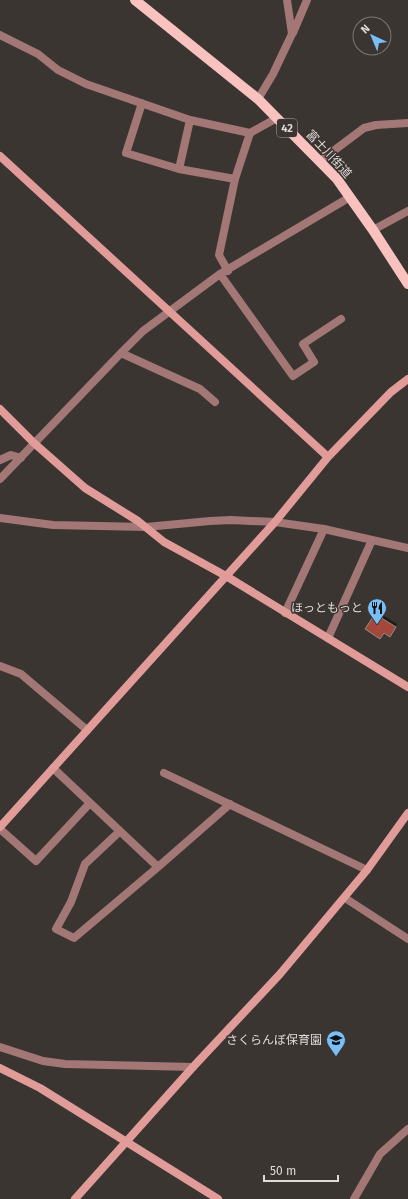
<svg xmlns="http://www.w3.org/2000/svg" width="408" height="1199" viewBox="0 0 408 1199" font-family="'Fira Sans','Noto Sans JP',sans-serif">
<style>
.shadow{fill:#0007}
.building{fill:#a4483c;stroke:#948c8a}
.lines{fill:none;stroke-linecap:round;stroke-linejoin:round}
.street{stroke:#a37775;stroke-width:8}
.secondary{stroke:#e19b98;stroke-width:8}
.primary{stroke:#f9c2bf;stroke-width:10}
.labels{text-anchor:middle;dominant-baseline:central;stroke-width:3;stroke-linejoin:round;paint-order:stroke}
.shield{fill:#3a3531;stroke:#aea9a7;stroke-width:1}
.shield-label{font-size:11px;font-weight:bold;fill:#dfdbd9}
.street-label{font-size:12px;fill:#dfdbd9;stroke:#3a3531}
.poi-label{font-size:12px;fill:#dfdbd9;stroke:#3a3531;text-anchor:end}
</style>
<rect width="100%" height="100%" fill="#3a3531"/>
<path class="shadow" d="M378 612 397 624 390 636 384 632 367 629Z"/>
<path class="building" d="M375 614 396 627 390 637 384 633 380 639 365 629Z"/>
<g class="lines">
<path class="street" d="M293 33 307 0
M0 35 38 54 58 70 86 84 190 120 250 133 277 118
M258 99 273 74 292 34 287 0
M142 103 126 153 179 169 235 179
M320 161 364 128 376 125 408 123
M179 169 190 120
M373 230 408 211
M228 271 219 255 235 179 250 133
M220 274 293 376 314 362 303 344 341 319
M121 353 200 389 215 402
M0 460 11 455 21 458
M0 479 121 353 143 331 220 274 350 197
M0 518 53 525 146 527 210 521 231 520 275 522 324 529 408 548
M285 613 324 529
M328 638 372 540
M0 666 21 674 87 730
M53 768 158 867 230 804
M164 773 367 870
M0 829 36 861 90 803
M120 831 85 864 71 902 56 929 74 938 158 867
M345 898 408 939
M0 1047 43 1061 65 1064 193 1067
M354 1199 380 1154 408 1129"/>
<path class="secondary" d="M0 156 328 457
M0 409 34 443 85 488 138 521 164 542 226 576 408 687
M0 827 275 522 328 457 391 392 408 379
M0 1068 40 1088 218 1199
M75 1199 193 1067 280 974 367 870 408 813"/>
<path class="primary" d="M135 0 258 99 337 179 373 230 408 284"/>
</g>
<defs>
<symbol id="restaurant-pin" viewBox="-11 -11 22 30"><path d="M0 17L-7.5 6A9.5 9.5 0 1 1 7.5 6Z" fill="#78bff8" stroke="#3a3531"/><path d="M-5-6h1v4h1v-4h1v4h1v-4h1v5L-1.5 .5V6h-2V.5L-5-1ZM5-6V6H3V1.5H1.5Q1.5-4 5-6Z" fill="#111"/></symbol>
<symbol id="school-pin" viewBox="-11 -11 22 30"><path d="M0 17L-7.5 6A9.5 9.5 0 1 1 7.5 6Z" fill="#78bff8" stroke="#3a3531"/><path d="M0-5L7-2L0 1L-7-2ZM-4 1L0 2.5L4 1V4Q0 6-4 4Z" fill="#111"/></symbol>
</defs>
<g fill-rule="evenodd">
<use href="#restaurant-pin" x="366" y="597" width="22" height="30"/>
<use href="#school-pin" x="325" y="1029" width="22" height="30"/>
</g>
<g class="labels">
<rect class="shield" x="277" y="119" width="20" height="18" rx="3"/>
<g class="shield-label">
<text x="287" y="128">42</text>
</g>
<g class="street-label">
<text transform="translate(329 154) rotate(47)">富士川街道</text>
</g>
<g class="poi-label">
<text x="363" y="608">ほっともっと</text>
<text x="322" y="1040">さくらんぼ保育園</text>
</g>
</g>
<g transform="translate(372 36) rotate(316)"><circle r="19" fill="#3a3531" stroke="#7c7774"/>
<path d="M0-3L7 15L0 10L-7 15Z" fill="#78bff8"/>
<text y="-6" font-size="11" font-weight="bold" text-anchor="middle" fill="#dfdbd9">N</text>
</g>
<path d="M264 1175v6h74v-6" fill="none" stroke="#dfdbd9" stroke-width="2"/>
<text x="270" y="1175" font-size="12" fill="#dfdbd9" stroke="#3a3531" stroke-width="3" paint-order="stroke">50 m</text>
</svg>
